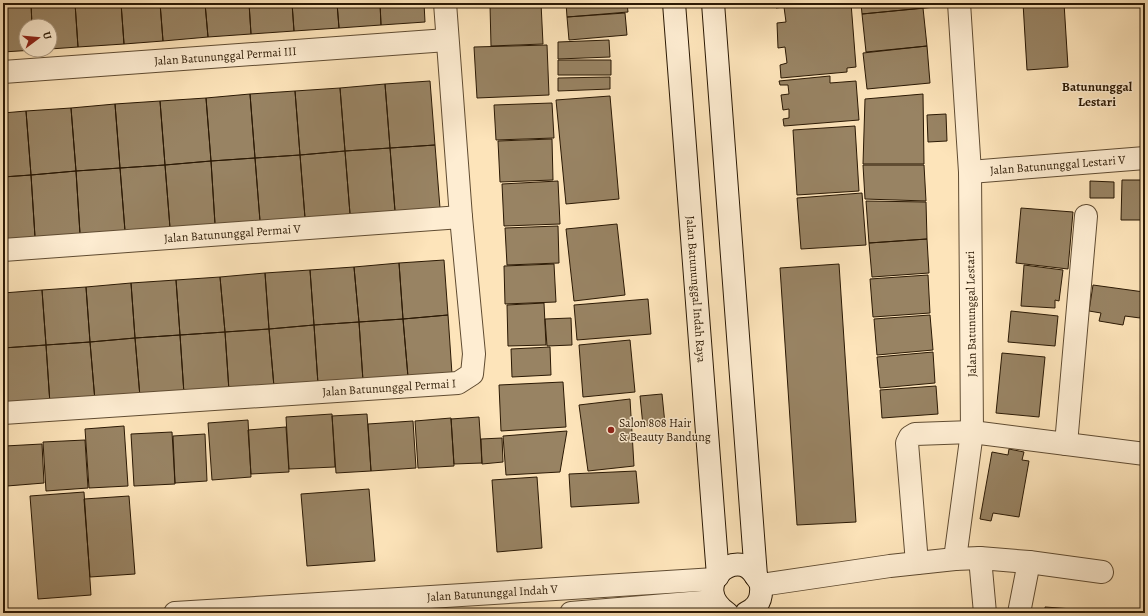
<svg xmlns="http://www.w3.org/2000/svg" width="1148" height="616" viewBox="0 0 1148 616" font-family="Alegreya,serif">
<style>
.building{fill:#988363;stroke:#2b1904}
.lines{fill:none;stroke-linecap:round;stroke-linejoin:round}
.street-casing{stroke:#604c32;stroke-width:24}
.secondary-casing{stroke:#2b1904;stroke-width:24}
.street{stroke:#feedd2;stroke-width:22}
.secondary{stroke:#feedd2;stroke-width:22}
.poi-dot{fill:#8f2418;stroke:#feedd2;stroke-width:1.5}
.labels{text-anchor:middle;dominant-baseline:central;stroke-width:3;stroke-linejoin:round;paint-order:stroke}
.street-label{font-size:12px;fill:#2b1904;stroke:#feedd2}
.poi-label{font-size:12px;fill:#2b1904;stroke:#feedd2;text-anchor:start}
.neighbourhood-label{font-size:13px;font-weight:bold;fill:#2b1904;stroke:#feedd2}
</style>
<rect width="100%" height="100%" fill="#fde4ba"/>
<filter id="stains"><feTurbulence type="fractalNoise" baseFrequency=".005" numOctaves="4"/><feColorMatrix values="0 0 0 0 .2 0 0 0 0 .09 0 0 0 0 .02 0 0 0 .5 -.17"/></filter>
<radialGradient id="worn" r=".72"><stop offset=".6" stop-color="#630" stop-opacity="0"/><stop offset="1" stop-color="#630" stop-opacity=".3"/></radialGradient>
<path class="building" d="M3 3H31L32 26H26V50H34L3 52Z
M31 3H75L78 47 50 49V26H32Z
M75 3H121L124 44 78 47Z
M121 3H160L163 41 124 44Z
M160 3H205L208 37 163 41Z
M205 3H249L251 34 208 37Z
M249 3H292L294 31 251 34Z
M292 3H337L339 28 294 31Z
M337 3H380L381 25 339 28Z
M380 3H424L425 22 381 25Z
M541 3 543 44 491 46 490 5Z
M566 3H627L628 12 567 17Z
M776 3H851L856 67 847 68V72L781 78 780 65 787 63 785 47 778 48 777 23 786 22 784 7 776 8Z
M861 3H935L936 7 862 14Z
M1023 3H1064L1068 67 1027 70Z
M923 8 927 46 866 52 862 14Z
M625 13 627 35 569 40 567 17Z
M609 40 610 57 558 59V42Z
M547 45 549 95 477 98 474 47Z
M927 46 930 83 867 89 863 53Z
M558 60H611V75H558Z
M1141 66H1145V120Z
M830 76V83L856 81 859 120 784 126 783 119 789 118V109L783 110 781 95 789 94 788 85H780L779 81Z
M610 77V89L558 91V78Z
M430 81 435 145 390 148 385 84Z
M385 84 390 148 345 151 340 88Z
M340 88 345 151 300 155 295 91Z
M295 91 300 155 255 158 250 94Z
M250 94 255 158 211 161 206 98Z
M923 94 924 164H863L865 99Z
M610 96 619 199 566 204 556 100Z
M206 98 211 161 165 165 160 101Z
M160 101 165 165 120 168 115 104Z
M552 103 554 138 496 140 494 105Z
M115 104 120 168 76 171 71 108Z
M71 108 76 171 31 175 26 111Z
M26 111 31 175 3 177V113Z
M946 114 947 141 928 142 927 115Z
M855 126 859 191 797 195 793 130Z
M552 139 553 180 500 182 498 141Z
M435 145 440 208 395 211 390 148Z
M390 148 395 211 350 214 345 151Z
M345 151 350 214 305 218 300 155Z
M300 155 305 218 260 221 255 158Z
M255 158 260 221 215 224 211 161Z
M211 161 215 224 170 228 165 165Z
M165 165 170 228 125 231 120 168Z
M863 165H924L926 201 865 199Z
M120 168 125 231 80 234 76 171Z
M76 171 80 234 35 237 31 175Z
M31 175 35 237 3 240V177Z
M1122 180H1145V220H1121Z
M558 181 560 224 504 226 502 184Z
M1090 181 1114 182V198H1090Z
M862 193 866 245 801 249 797 198Z
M866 201 926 202 927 239 869 243Z
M1021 208 1073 212 1068 269 1016 263Z
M617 224 625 295 574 301 566 229Z
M558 226 559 263 507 265 505 228Z
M927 239 929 273 872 277 869 243Z
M444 260 448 315 403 319 399 263Z
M399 263 403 319 359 322 354 267Z
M554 264 556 302 505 304 504 266Z
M839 264 856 522 797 525 780 268Z
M1024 265 1063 270 1059 301 1055 300V308L1021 306Z
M354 267 359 322 314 325 310 270Z
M310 270 314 325 269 329 265 273Z
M265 273 269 329 225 332 220 277Z
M928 275 930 313 873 317 870 279Z
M220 277 225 332 180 335 176 280Z
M176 280 180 335 135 338 131 283Z
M131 283 135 338 90 342 86 287Z
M1093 285 1144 292 1140 318 1125 316 1123 325 1099 321 1101 313 1089 311Z
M86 287 90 342 46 345 42 290Z
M42 290 46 345 3 348V293Z
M648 299 651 334 577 340 574 305Z
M544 303 546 345 508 346 507 305Z
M1011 311 1058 316 1055 346 1008 342Z
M448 315 452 374 408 377 403 319Z
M930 315 933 350 877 355 874 319Z
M571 318 572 345 547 346 545 319Z
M403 319 408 377 363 381 359 322Z
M359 322 363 381 318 384 314 325Z
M314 325 318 384 274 387 269 329Z
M269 329 274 387 229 391 225 332Z
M225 332 229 391 184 394 180 335Z
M180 335 184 394 140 397 135 338Z
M135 338 140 397 95 401 90 342Z
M630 340 635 392 583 397 579 345Z
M90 342 95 401 50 404 46 345Z
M46 345 50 404 5 407 3 374V348Z
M550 347 551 375 512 377 511 349Z
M933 352 935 383 880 388 877 357Z
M1002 353 1045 357 1039 417 996 413Z
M563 382 566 427 501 431 499 385Z
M936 386 938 414 882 418 880 390Z
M662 394 665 424 643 426 640 396Z
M630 399 634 466 588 471 579 405Z
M332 414 335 467 289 469 286 417Z
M367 414 371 471 336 473 332 416Z
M479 417 482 463 454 464 451 419Z
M451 418 454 466 418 468 415 421Z
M248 420 251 477 212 480 208 423Z
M413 421 416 468 371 471 368 424Z
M124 426 128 486 89 488 85 429Z
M286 427 289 472 251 474 248 430Z
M567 431 560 472 506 475 503 436Z
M172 432 175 484 134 486 131 434Z
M205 434 207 481 175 483 173 436Z
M502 438 503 462 482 464 481 439Z
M85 440 88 488 46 491 43 442Z
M42 444 44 483 7 486 5 446Z
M3 448H4L7 496 3 497Z
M1009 449 1024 452 1022 460 1029 461 1019 517 993 513 991 521 980 519 992 452 1008 455Z
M636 471 639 503 571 507 569 474Z
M537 477 542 548 497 552 492 480Z
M369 489 375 561 307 566 301 494Z
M84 492 91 595 38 599 30 496Z
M129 496 135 574 90 577 84 499Z
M1045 607 1115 612V613H1045Z"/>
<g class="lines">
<defs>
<g id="street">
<path id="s1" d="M3 72 447 40"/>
<path id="s2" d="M970 172 1145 158"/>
<path id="s3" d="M3 250 461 217"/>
<path id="s4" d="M3 413 458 383 472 374 474 354 461 217 445 3"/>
<path d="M1066 444 1086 216"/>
<path d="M980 558 985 613"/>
<path d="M955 559 972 432 970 172 959 3"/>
<path d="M917 563 907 443 910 437 915 434 972 432 1145 454"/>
<path d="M761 585 890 566 955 559 980 558 1029 562 1102 572"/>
<path id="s5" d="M175 613 715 579"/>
<path d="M571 613 714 601"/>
<path d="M1019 613 1029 562"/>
</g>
<g id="secondary">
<path id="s6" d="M674 3 718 576"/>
<path d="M713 3 756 576"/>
<path d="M727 613C688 586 737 545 755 575 759 581 762 583 761 592 761 602 755 609 746 613"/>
</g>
</defs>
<use href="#street" class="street-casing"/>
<use href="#secondary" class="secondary-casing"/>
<use href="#street" class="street"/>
<use href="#secondary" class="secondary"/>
</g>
<circle class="poi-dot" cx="611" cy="430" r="4"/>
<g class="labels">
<g class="street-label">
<text stroke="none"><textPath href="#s1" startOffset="223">Jalan Batununggal Permai III</textPath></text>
<text stroke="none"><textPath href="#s2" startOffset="88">Jalan Batununggal Lestari V</textPath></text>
<text stroke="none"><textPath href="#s3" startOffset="230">Jalan Batununggal Permai V</textPath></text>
<text stroke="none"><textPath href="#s6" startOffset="287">Jalan Batununggal Indah Raya</textPath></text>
<text transform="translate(971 314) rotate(-91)">Jalan Batununggal Lestari</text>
<text stroke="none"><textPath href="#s4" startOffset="387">Jalan Batununggal Permai I</textPath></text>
<text stroke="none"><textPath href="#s5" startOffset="318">Jalan Batununggal Indah V</textPath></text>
</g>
<g class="poi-label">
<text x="619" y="423">Salon 808 Hair<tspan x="619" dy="14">&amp; Beauty Bandung</tspan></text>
</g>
<g class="neighbourhood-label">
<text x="1097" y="86">Batununggal<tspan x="1097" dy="15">Lestari</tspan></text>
</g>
</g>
<rect width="1148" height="616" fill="none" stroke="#fde4ba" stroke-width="16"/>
<rect x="4" y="4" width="1140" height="608" fill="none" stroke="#2b1904" stroke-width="2"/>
<rect x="8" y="8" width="1132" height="600" fill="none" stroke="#2b1904"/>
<g transform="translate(38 38) rotate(74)"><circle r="19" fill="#feedd2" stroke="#aa9880"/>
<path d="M0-3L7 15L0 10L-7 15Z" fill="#8f2418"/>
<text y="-6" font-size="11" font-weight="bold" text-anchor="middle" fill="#2b1904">U</text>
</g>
<rect width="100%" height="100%" filter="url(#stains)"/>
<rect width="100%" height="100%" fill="url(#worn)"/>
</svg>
